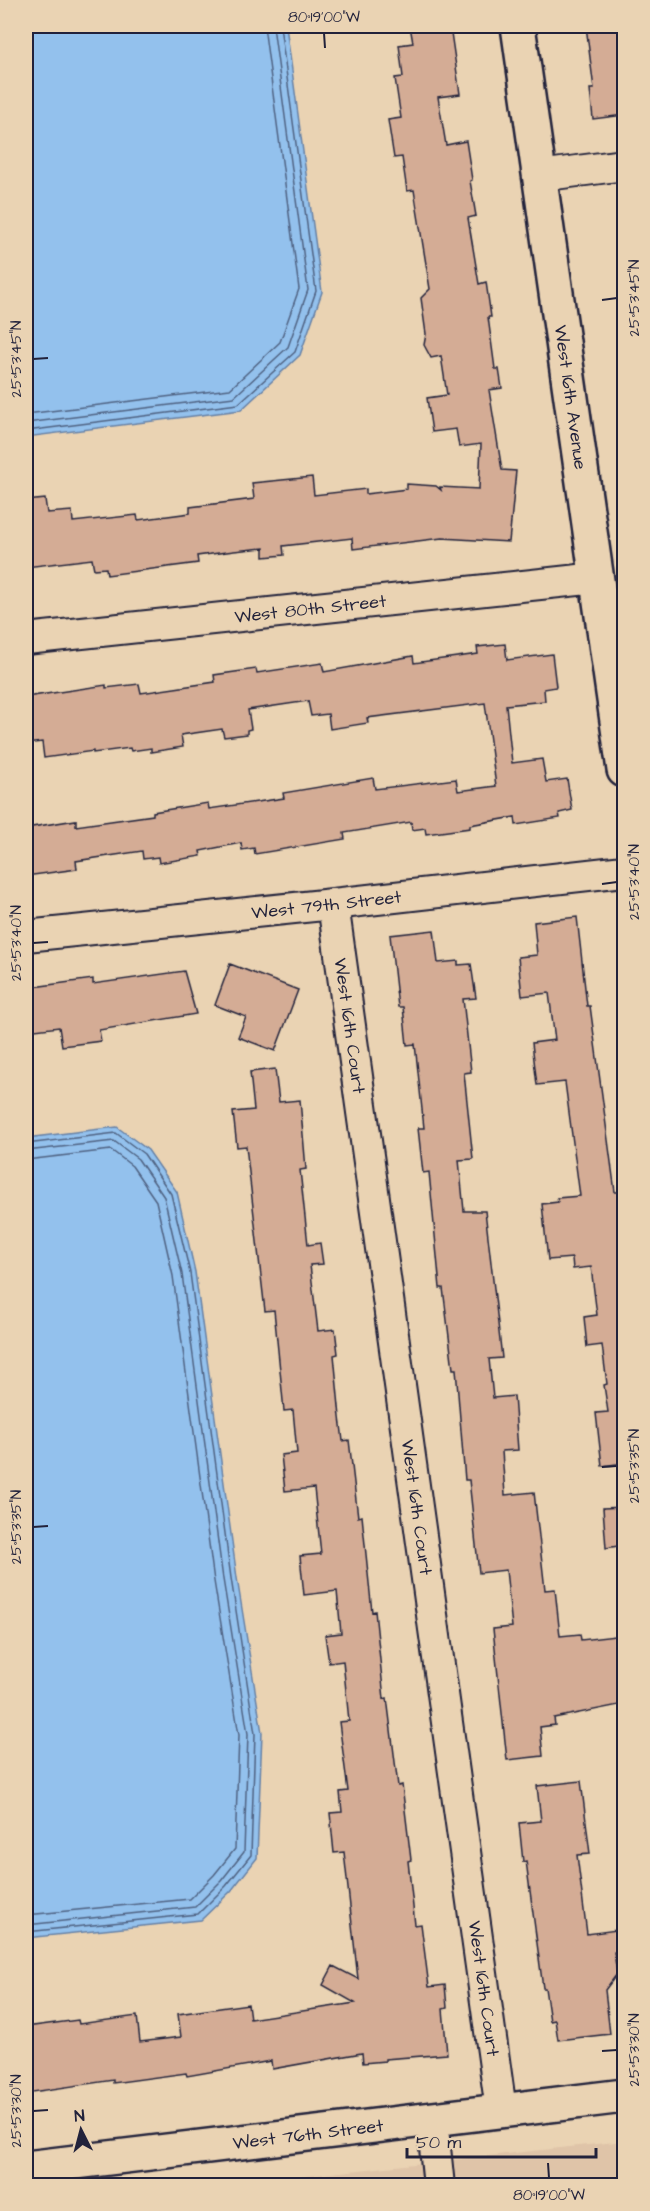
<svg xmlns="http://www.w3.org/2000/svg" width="650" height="2211" viewBox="0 0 650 2211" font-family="'Architects Daughter',sans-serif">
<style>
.built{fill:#dfc4a8}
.water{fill:#93c1ed;stroke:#6681a6;stroke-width:1.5}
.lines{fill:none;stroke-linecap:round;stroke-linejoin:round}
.shore{stroke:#4f6282;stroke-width:1.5}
.building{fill:#d4ac95;stroke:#22223b;stroke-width:1.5}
.minor-casing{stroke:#22223b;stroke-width:34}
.tertiary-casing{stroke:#22223b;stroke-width:38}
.minor{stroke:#ead3b3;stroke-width:30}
.tertiary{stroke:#ead3b3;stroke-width:33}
.ticks{fill:none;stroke:#22223b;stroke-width:2}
.labels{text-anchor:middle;stroke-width:5;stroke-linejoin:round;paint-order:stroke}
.street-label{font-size:18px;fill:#22223b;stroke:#ead3b3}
.neatline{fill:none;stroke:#22223b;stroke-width:2}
.ticks-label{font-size:15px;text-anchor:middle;fill:#22223b}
</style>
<rect width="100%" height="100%" fill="#ead3b3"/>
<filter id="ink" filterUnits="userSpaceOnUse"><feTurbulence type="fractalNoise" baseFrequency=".0167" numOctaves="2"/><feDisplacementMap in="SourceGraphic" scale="12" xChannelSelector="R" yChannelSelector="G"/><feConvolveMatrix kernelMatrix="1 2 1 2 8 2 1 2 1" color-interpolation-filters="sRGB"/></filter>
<g filter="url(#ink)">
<path class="built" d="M 624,2141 L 624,2185 L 223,2185 Z"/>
<path class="water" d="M 26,26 L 286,26 L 322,292 L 300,355 L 241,410 L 26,437 Z
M 117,1127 L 148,1150 L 177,1192 L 195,1272 L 237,1578 L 262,1733 L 257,1858 L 231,1891 L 201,1920 L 26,1938 L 26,1138 Z"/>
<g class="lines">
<path class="shore" d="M 26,414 L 230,389 L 280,342 L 299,289 L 264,26
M 26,423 L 234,397 L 288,347 L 308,290 L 273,26
M 26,431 L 238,404 L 295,352 L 316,291 L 280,26
M 26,1144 L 116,1133 L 144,1154 L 171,1194 L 190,1273 L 231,1578 L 255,1734 L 251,1855 L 226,1886 L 198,1914 L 26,1932
M 26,1151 L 114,1141 L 138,1159 L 164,1197 L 182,1274 L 223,1579 L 248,1734 L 244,1852 L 221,1881 L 195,1907 L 26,1925
M 26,1160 L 111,1150 L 132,1166 L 156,1201 L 173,1276 L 214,1581 L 239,1735 L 235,1849 L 214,1875 L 190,1899 L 26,1915"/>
</g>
<path class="building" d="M 410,26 L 450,26 L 460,94 L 438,97 L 446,145 L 466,141 L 472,180 L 470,181 L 476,216 L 468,218 L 479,284 L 486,282 L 491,317 L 488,317 L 495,369 L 499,369 L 502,388 L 489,390 L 502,470 L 516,471 L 509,542 L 442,538 L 353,549 L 352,538 L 283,546 L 284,555 L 264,557 L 264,548 L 234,551 L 197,556 L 198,563 L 107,575 L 106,568 L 94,569 L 92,559 L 26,567 L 26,501 L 45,499 L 47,513 L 72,511 L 73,522 L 137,515 L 138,520 L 190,513 L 190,507 L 254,499 L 252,483 L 312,477 L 314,495 L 366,489 L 366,494 L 407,489 L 407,484 L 436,486 L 441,490 L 440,487 L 479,489 L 481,444 L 459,447 L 456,429 L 432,432 L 427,398 L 447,395 L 441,356 L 431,358 L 424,345 L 426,334 L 421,298 L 430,289 L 414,190 L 407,191 L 402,157 L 394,158 L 388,120 L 401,118 L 395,78 L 403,77 L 399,45 L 413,43 Z
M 586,26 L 624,26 L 624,115 L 593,119 L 590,89 L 594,89 Z
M 505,644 L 507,660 L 552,654 L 556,687 L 544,689 L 545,701 L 506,705 L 512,763 L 542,759 L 546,782 L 567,779 L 572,810 L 559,813 L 560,818 L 516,825 L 515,817 L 470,825 L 470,828 L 426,834 L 425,828 L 412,830 L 411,822 L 344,833 L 345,839 L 255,854 L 254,848 L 242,850 L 241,843 L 200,851 L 201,856 L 159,863 L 158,857 L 143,859 L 142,851 L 76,861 L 77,869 L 26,876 L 26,828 L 76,820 L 76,826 L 153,815 L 153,812 L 208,803 L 209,809 L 284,798 L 283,793 L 373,778 L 375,789 L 456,779 L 458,791 L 496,786 L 485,703 L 367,718 L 368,723 L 330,729 L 328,714 L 311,716 L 308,701 L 248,710 L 251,729 L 247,730 L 247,734 L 224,737 L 222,729 L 181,735 L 183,747 L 151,752 L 151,748 L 131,751 L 130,748 L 93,753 L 93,751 L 44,758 L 42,742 L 26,744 L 26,697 L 106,685 L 106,688 L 139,684 L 141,693 L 215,682 L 214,675 L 256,669 L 257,673 L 322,663 L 324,672 L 413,656 L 414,663 L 478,654 L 477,647 Z
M 577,917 L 587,1006 L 590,1006 L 615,1192 L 619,1192 L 624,1238 L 624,1463 L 602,1466 L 596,1413 L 608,1412 L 604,1385 L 607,1384 L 602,1345 L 587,1347 L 584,1317 L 597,1315 L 591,1267 L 573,1269 L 572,1258 L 548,1260 L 542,1204 L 558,1202 L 557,1198 L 580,1196 L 565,1082 L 537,1085 L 532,1043 L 555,1040 L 549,993 L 522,996 L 518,957 L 537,955 L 534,922 Z
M 434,930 L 438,963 L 458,961 L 458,965 L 471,964 L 476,998 L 463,999 L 471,1072 L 464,1073 L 473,1159 L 459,1160 L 464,1211 L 485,1211 L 502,1358 L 489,1359 L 493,1398 L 514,1396 L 518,1450 L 502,1451 L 505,1495 L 534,1492 L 545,1590 L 555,1589 L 560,1636 L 580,1634 L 581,1640 L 624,1635 L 624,1704 L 554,1718 L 555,1725 L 540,1727 L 543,1756 L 507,1760 L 493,1629 L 512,1627 L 506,1570 L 479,1573 L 469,1480 L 465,1480 L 456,1369 L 453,1369 L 443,1288 L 440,1288 L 429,1172 L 423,1173 L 418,1128 L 424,1128 L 415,1044 L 407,1045 L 403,1007 L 398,1007 L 390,935 Z
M 230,964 L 298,990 L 275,1051 L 238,1037 L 246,1017 L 215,1005 Z
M 184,971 L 196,1014 L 99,1030 L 101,1041 L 62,1046 L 59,1027 L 27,1031 L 26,988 L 93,979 L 93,984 Z
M 275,1069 L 279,1102 L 300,1100 L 306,1169 L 300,1170 L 308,1245 L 320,1243 L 323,1264 L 310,1265 L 318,1331 L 335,1329 L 338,1354 L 334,1355 L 340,1417 L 343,1441 L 349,1440 L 358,1517 L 362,1516 L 372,1612 L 375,1611 L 384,1699 L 387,1698 L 398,1786 L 402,1785 L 411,1860 L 408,1861 L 415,1925 L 421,1924 L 429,1987 L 445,1985 L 447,2008 L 443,2009 L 447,2054 L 385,2059 L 385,2061 L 363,2063 L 362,2053 L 272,2069 L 271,2061 L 187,2076 L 186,2073 L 113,2083 L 113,2080 L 26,2093 L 26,2027 L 78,2020 L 79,2024 L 137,2016 L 140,2042 L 181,2037 L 178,2014 L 248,2004 L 250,2019 L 355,2003 L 323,1985 L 333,1966 L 358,1979 L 344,1852 L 334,1853 L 330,1813 L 342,1812 L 340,1792 L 348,1791 L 339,1722 L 349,1721 L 343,1661 L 329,1663 L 325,1635 L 341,1633 L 337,1591 L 304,1595 L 300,1556 L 321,1554 L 314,1488 L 285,1491 L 281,1455 L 297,1453 L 293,1410 L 284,1411 L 274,1310 L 265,1311 L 246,1146 L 237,1147 L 233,1112 L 254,1110 L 250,1072 Z
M 624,1507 L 624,1545 L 606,1548 L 603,1508 Z
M 581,1781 L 590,1854 L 577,1855 L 587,1934 L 624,1929 L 624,1950 L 614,1952 L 617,1974 L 605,1990 L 610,2034 L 558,2040 L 555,2020 L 550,2021 L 545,1988 L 543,1988 L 526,1861 L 523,1862 L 519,1823 L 541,1821 L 537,1786 Z"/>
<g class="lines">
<g class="minor-casing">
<g id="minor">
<path d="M 539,176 L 624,165"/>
<path id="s1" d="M 26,639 L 597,578"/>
<path id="s2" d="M 333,904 L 501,2110"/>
<path id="s3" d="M 26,936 L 333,904 L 624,871"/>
<path d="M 432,2119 L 439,2186"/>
</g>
</g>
<g class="tertiary-casing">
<g id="tertiary">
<path id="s4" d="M 518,26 L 624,770"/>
<path id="s5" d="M 26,2168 L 624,2096"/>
</g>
</g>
<use href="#minor" class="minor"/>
<use href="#tertiary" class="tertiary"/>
</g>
</g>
<path class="ticks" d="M 324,33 L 325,48M 602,300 L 617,298M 33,359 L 48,358M 602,884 L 617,882M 33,943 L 48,942M 602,1467 L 617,1466M 33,1527 L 48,1526M 602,2051 L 617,2050M 33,2111 L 48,2110M 548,2163 L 549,2178"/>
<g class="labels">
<g class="street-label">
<text dy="6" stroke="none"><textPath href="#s4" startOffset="375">West 16th Avenue</textPath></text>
<text dy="6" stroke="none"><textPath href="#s1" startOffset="286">West 80th Street</textPath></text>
<text dy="6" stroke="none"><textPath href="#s3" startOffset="302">West 79th Street</textPath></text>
<text dy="6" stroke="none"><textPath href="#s2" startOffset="123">West 16th Court</textPath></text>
<text dy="6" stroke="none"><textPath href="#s2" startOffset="609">West 16th Court</textPath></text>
<text dy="6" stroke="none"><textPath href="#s2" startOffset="1095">West 16th Court</textPath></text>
<text dy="6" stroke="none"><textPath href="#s5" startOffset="284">West 76th Street</textPath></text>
</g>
</g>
<rect width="650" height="2211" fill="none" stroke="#ead3b3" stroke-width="66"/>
<g transform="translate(81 2130) rotate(354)" stroke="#ead3b3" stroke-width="4.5" paint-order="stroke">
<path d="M0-4.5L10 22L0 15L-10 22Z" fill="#22223b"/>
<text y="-9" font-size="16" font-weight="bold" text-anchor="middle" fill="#22223b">N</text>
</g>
<path d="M407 2148v9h189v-9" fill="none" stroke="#22223b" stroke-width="3"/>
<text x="416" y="2148" font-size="18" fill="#22223b" stroke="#ead3b3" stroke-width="4.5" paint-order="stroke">50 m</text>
<rect x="33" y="33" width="584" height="2145" class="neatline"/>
<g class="ticks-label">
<text x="324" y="22">80°19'00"W</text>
<text transform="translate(634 298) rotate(-90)" y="5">25°53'45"N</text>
<text transform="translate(16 359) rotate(-90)" y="5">25°53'45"N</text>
<text transform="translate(634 882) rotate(-90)" y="5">25°53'40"N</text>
<text transform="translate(16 943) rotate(-90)" y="5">25°53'40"N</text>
<text transform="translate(634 1466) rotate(-90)" y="5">25°53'35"N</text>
<text transform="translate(16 1527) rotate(-90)" y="5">25°53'35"N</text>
<text transform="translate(634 2050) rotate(-90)" y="5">25°53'30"N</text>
<text transform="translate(16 2111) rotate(-90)" y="5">25°53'30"N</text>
<text x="549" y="2200">80°19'00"W</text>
</g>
</svg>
